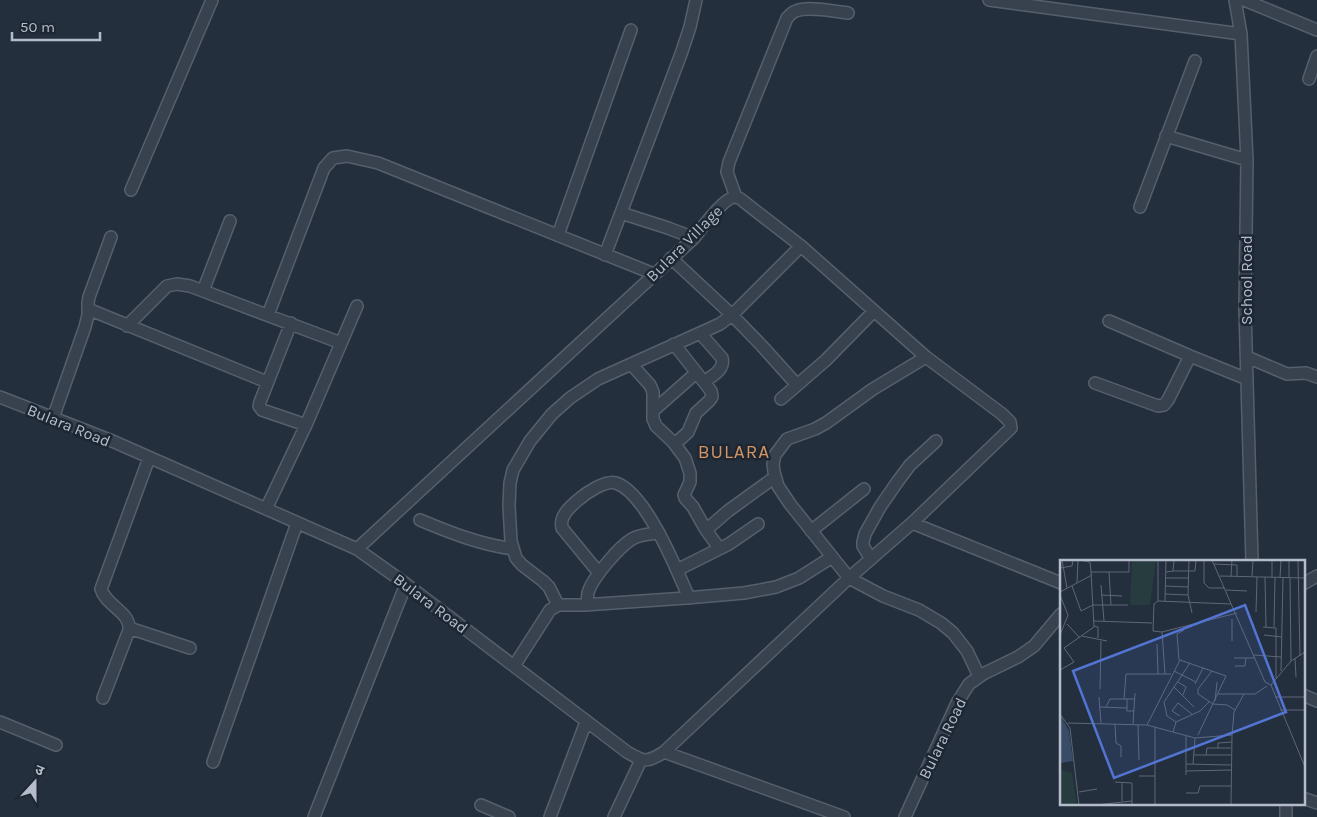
<svg xmlns="http://www.w3.org/2000/svg" width="1317" height="817" viewBox="0 0 1317 817" font-family="Karla,'Noto Sans Devanagari',sans-serif">
<style>
.lines{fill:none;stroke-linecap:round;stroke-linejoin:round}
.minor-casing{stroke:#565f6c;stroke-width:14}
.minor{stroke:#38414e;stroke-width:11}
.labels{text-anchor:middle;stroke-width:5;stroke-linejoin:round;paint-order:stroke}
.street-label{font-size:16px;fill:#b4bcc9;stroke:#1d2633}
.quarter-label{font-size:19px;letter-spacing:1px;fill:#d59563;stroke:#1d2633}
.inset-road{fill:none;stroke:#5e6776;stroke-width:1}
.view{fill:#5274d3;fill-opacity:0.15;stroke:#5274d3;stroke-width:2.5}
.inset-edge{fill:none;stroke:#b4bcc9;stroke-width:2.5}
</style>
<rect width="100%" height="100%" fill="#242f3e"/>
<g class="lines">
<g class="minor-casing">
<path id="minor" d="M 989,0 L 1241,34
M 1235,0 L 1241,34 L 1247,160 L 1245,309 L 1252,561
M 1244,0 L 1317,30
M 1309,79 L 1317,56
M 1166,136 L 1247,160
M 131,190 L 212,0
M 736,197 L 727,172 L 729,162 L 787,18 C 790,15 792,12 796,11 C 807,6 835,11 848,13
M 1140,207 L 1195,61
M 621,213 L 668,228 L 694,238
M 558,235 L 631,30
M 605,255 L 681,54 L 690,27 L 696,0
M 671,258 L 732,315 L 762,346 L 797,385
M 203,291 L 230,221
M 88,309 L 267,382
M 268,315 L 324,168 L 333,158 L 347,156 L 378,163 L 654,274
M 1109,321 L 1190,356 L 1247,379
M 291,323 L 260,402 L 259,406 L 262,410 L 306,425
M 127,326 L 167,286 L 177,284 L 190,286 L 341,343
M 700,333 L 722,358 C 725,370 712,376 704,382
M 674,344 L 711,391 L 712,397 L 709,401 L 696,413 L 688,432 L 675,444
M 926,357 L 873,389 L 826,423 L 815,429 L 787,439 L 775,455 L 773,464 L 774,472 L 778,486 L 790,504 L 849,578 L 883,596 L 919,610 L 941,623 L 953,633 L 967,651 L 979,676
M 1247,357 L 1287,374 L 1306,373 L 1317,377
M 631,364 L 650,385 L 653,392 L 653,419 L 656,426 L 673,442 L 685,458 L 690,473 L 690,482 L 684,495 L 685,498 L 693,507 L 706,530 L 719,548
M 1095,383 L 1158,406 L 1164,405 L 1168,400 L 1190,356
M 0,397 L 110,440 L 357,549 L 406,584 L 627,752 C 644,762 647,763 664,752 L 844,817
M 781,399 L 826,360 L 874,311
M 653,411 L 696,373
M 53,418 L 85,327 L 88,315 L 88,303 L 89,297 L 111,237
M 266,509 L 306,425 L 357,306
M 420,520 C 451,533 479,544 513,549
M 912,523 L 1061,583
M 706,530 L 728,511 L 775,477
M 811,531 L 864,489
M 357,549 L 694,238 C 701,229 725,196 736,197 C 737,197 743,200 743,201 L 801,246 L 926,357 L 1002,414 L 1010,422 L 1011,428 L 912,523 L 849,578 L 664,752
M 871,559 L 863,546 L 863,542 L 865,534 L 880,507 L 898,481 L 910,465 L 936,441
M 677,570 L 729,544 L 758,524
M 599,573 L 562,528 C 559,516 570,507 578,500 C 586,493 605,480 616,483 C 646,493 677,570 689,598
M 1303,584 L 1317,576
M 558,605 L 549,587 L 543,581 L 522,565 L 516,558 L 511,541 L 509,506 L 510,483 L 513,470 L 530,441 L 552,414 L 570,398 L 598,379 L 720,324 L 732,315 L 801,246
M 587,605 C 588,601 587,597 588,593 C 592,578 619,547 632,539 C 640,534 650,534 659,533
M 129,628 L 190,648
M 514,666 L 550,610 L 558,605 L 584,605 L 686,598 L 744,593 L 776,587 L 799,578 L 832,557
M 1303,695 L 1317,701
M 103,698 L 129,630 C 131,612 106,606 101,589 L 149,458
M 0,722 L 56,745
M 213,762 L 297,523
M 1303,798 L 1317,803
M 1286,803 L 1286,817
M 481,805 L 509,817
M 314,817 L 406,584
M 550,817 L 586,722
M 614,817 L 641,760
M 905,817 L 957,703 L 969,684 L 983,674 L 1018,657 L 1034,646 L 1061,614"/>
</g>
<use href="#minor" class="minor"/>
</g>
<g class="labels">
<g class="street-label">
<text transform="translate(684 243) rotate(-45)" y="6">Bulara Village</text>
<text transform="translate(1246 280) rotate(-90)" y="6">School Road</text>
<text transform="translate(69 425) rotate(22)" y="6">Bulara Road</text>
<text transform="translate(431 603) rotate(37)" y="6">Bulara Road</text>
<text transform="translate(942 738) rotate(-64)" y="6">Bulara Road</text>
</g>
<g class="quarter-label">
<text x="734" y="458">BULARA</text>
</g>
</g>
<g transform="translate(1060 560)">
<rect width="245" height="245" fill="#242f3e"/>
<path d="M 72,0 L 96,0 L 90,45 L 70,45 ZM 3,210 L 12,213 L 17,245 L 0,245 L 0,212 Z" fill="#263c3f"/>
<path d="M 0,154 L 9,171 L 13,201 L 0,203 Z" fill="#394c67"/>
<path class="inset-road" d="M 2,0 L 7,28M 19,0 L 30,2 L 31,12 L 69,12 L 69,0M 98,0 L 98,41 L 94,44 L 93,71 L 102,72 L 177,53M 129,0 L 128,35 L 132,53M 144,0 L 144,23 L 149,28 L 165,28M 152,0 L 205,122 L 211,125M 238,0 L 240,96M 154,4 L 177,5 L 177,16M 0,8 L 12,6 L 13,0M 113,11 L 135,11 L 136,0M 49,12 L 51,45M 106,12 L 113,11 L 114,0M 160,16 L 245,18M 171,16 L 172,0M 192,16 L 193,0M 205,17 L 206,67M 212,17 L 212,0M 220,17 L 221,0M 106,18 L 128,18M 229,18 L 229,0M 230,18 L 231,101M 17,23 L 18,0M 41,25 L 44,61M 12,26 L 21,51 L 33,45 L 68,45M 105,26 L 128,27M 166,30 L 187,31M 0,32 L 32,15M 105,34 L 128,35M 0,35 L 8,55 L 0,75M 41,35 L 62,36M 98,41 L 171,44M 105,41 L 106,0M 196,52 L 197,17M 172,59 L 172,81M 34,61 L 92,63M 7,64 L 20,78M 34,66 L 38,67 L 38,78M 203,67 L 216,68 L 216,118M 214,67 L 215,17M 102,72 L 105,114M 204,75 L 222,77M 22,76 L 47,81M 97,84 L 98,114M 245,92 L 231,101 L 211,125 L 245,207M 194,95 L 221,97M 174,98 L 195,98M 235,98 L 236,117M 119,100 L 117,74 L 124,70M 175,106 L 185,106 L 186,98M 0,110 L 14,102 L 4,88 L 34,67 L 31,12M 114,111 L 136,122M 152,111 L 138,129 L 138,134 L 153,144 L 167,145 L 175,150M 221,111 L 223,18M 118,122 L 126,127 L 123,135M 135,124 L 143,108M 114,127 L 134,147M 40,129 L 41,81M 158,134 L 184,134M 39,137 L 41,163M 215,137 L 245,137M 64,139 L 66,114 L 111,114M 67,139 L 67,151 L 74,151M 155,141 L 157,122M 40,147 L 67,148M 46,147 L 50,139 L 75,139M 220,150 L 245,150M 0,154 L 10,168 L 19,245M 120,156 L 112,151 L 118,143 L 133,155M 116,162 L 107,156 L 104,142 L 130,103M 8,163 L 87,165 L 135,178 L 172,175 L 174,152 L 184,134 L 195,134 L 207,126M 55,164 L 56,183 L 61,186 L 61,197M 73,164 L 75,133M 78,165 L 79,200M 87,165 L 120,100 L 166,116 L 138,175M 113,172 L 116,162 L 140,151 L 149,142M 126,176 L 126,215M 158,188 L 158,183 L 172,182M 134,195 L 171,195M 146,195 L 147,188 L 171,188M 126,204 L 171,205M 133,204 L 135,178M 126,211 L 171,210M 79,216 L 95,216M 55,222 L 72,223 L 72,245M 19,232 L 37,229M 126,233 L 138,233 L 140,226 L 171,226M 62,241 L 62,222M 36,245 L 72,241M 95,245 L 95,167M 171,245 L 172,175"/>
<path class="view" d="M 185,45 L 226,152 L 54,218 L 13,111 Z"/>
<rect width="245" height="245" class="inset-edge"/>
</g>
<g transform="translate(35 782) rotate(21)" stroke="#1d2633" stroke-width="4" paint-order="stroke">
<path d="M0-4L9 19L0 12L-9 19Z" fill="#b4bcc9"/>
<text y="-8" font-size="14" font-weight="bold" text-anchor="middle" fill="#b4bcc9">उ</text>
</g>
<path d="M12 32v8h88v-8" fill="none" stroke="#b4bcc9" stroke-width="2.5"/>
<text x="20" y="32" font-size="15" fill="#b4bcc9" stroke="#1d2633" stroke-width="4" paint-order="stroke">50 m</text>
</svg>
